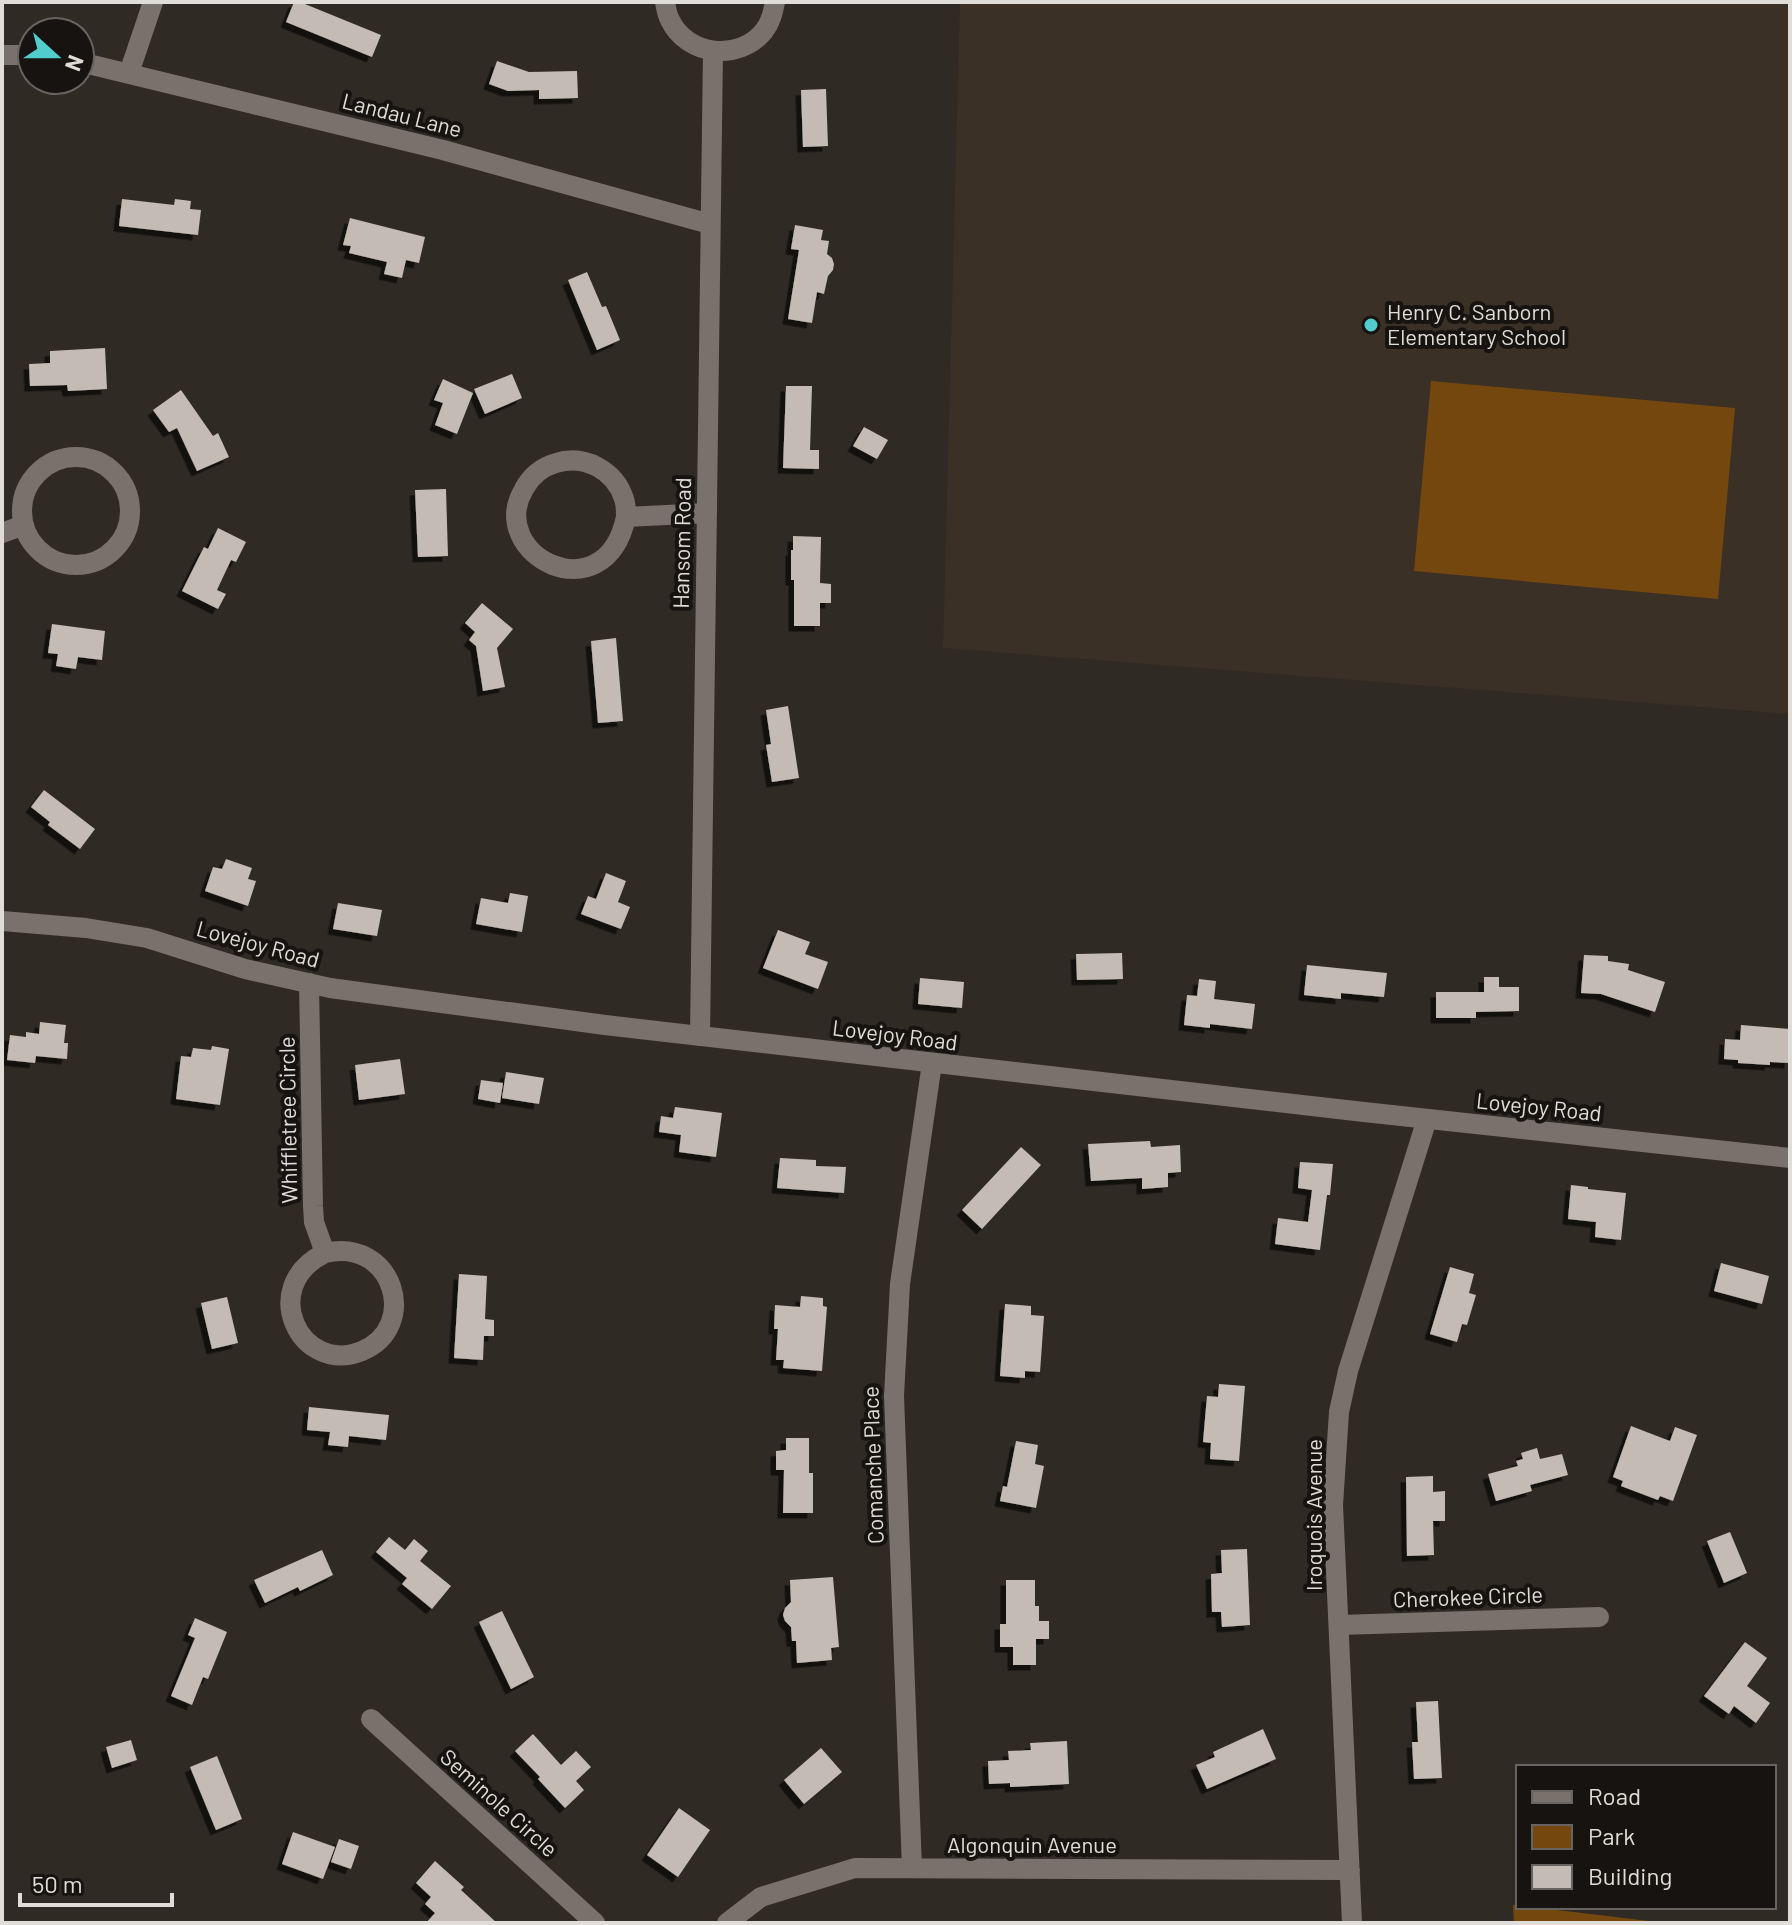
<svg xmlns="http://www.w3.org/2000/svg" width="1792" height="1925" viewBox="0 0 1792 1925" font-family="Barlow,sans-serif">
<style>
.built{fill:#3a3025}
.green{fill:#74470e}
.building{fill:#c3bbb4;filter:url(#shadow)}
.lines{fill:none;stroke-linecap:round;stroke-linejoin:round}
.street{stroke:#79726c;stroke-width:20}
.secondary{stroke:#79726c;stroke-width:20}
.poi-dot{fill:#52cdcd;stroke:#161310;stroke-width:3}
.labels{text-anchor:middle;stroke-width:8;stroke-linejoin:round;paint-order:stroke}
.street-label{font-size:22px;fill:#e0dcd8;stroke:#161310}
.poi-label{font-size:22px;fill:#e0dcd8;stroke:#161310;text-anchor:start}
</style>
<defs>
<filter id="shadow"><feDropShadow dx="-5.5" dy="5.5" stdDeviation="0" flood-color="#0009"/></filter>
</defs>
<rect width="100%" height="100%" fill="#302a24"/>
<path class="built" d="M 960,2 L 1790,2 L 1790,714 L 943,648 Z"/>
<path class="green" d="M 1431,381 L 1735,408 L 1718,599 L 1414,571 Z
M 1513,1905 L 1518,1905 L 1518,1907 L 1532,1907 L 1666,1923 L 1514,1923 Z"/>
<path class="building" d="M 294,2 L 300,2 L 381,35 L 372,57 L 286,22 Z
M 497,61 L 529,72 L 577,71 L 578,98 L 539,99 L 539,90 L 508,91 L 489,84 Z
M 826,89 L 828,146 L 803,147 L 801,90 Z
M 122,199 L 174,205 L 175,199 L 191,201 L 190,209 L 201,210 L 198,235 L 119,226 Z
M 350,218 L 425,237 L 419,263 L 406,260 L 402,278 L 384,274 L 387,262 L 349,253 L 351,246 L 343,245 Z
M 795,225 L 823,230 L 821,240 L 829,241 L 827,254 L 832,258 L 834,264 L 833,270 L 828,276 L 824,294 L 817,292 L 812,323 L 788,319 L 799,250 L 791,249 Z
M 587,272 L 602,307 L 606,306 L 620,340 L 597,350 L 568,280 Z
M 105,348 L 107,389 L 68,391 L 67,385 L 30,386 L 29,364 L 50,363 L 50,351 Z
M 512,374 L 522,398 L 485,414 L 474,389 Z
M 443,379 L 473,393 L 457,434 L 435,425 L 443,403 L 434,400 Z
M 786,386 L 812,386 L 810,450 L 819,450 L 819,469 L 783,468 Z
M 181,390 L 213,436 L 218,433 L 229,457 L 197,471 L 177,428 L 169,432 L 153,410 Z
M 864,427 L 888,440 L 877,459 L 853,446 Z
M 446,489 L 448,556 L 418,557 L 415,490 Z
M 218,528 L 246,542 L 236,562 L 231,560 L 217,590 L 226,594 L 218,609 L 182,591 L 204,547 L 208,549 Z
M 793,536 L 821,537 L 820,583 L 831,584 L 831,603 L 820,603 L 820,626 L 794,626 L 794,580 L 791,580 L 791,550 L 793,550 Z
M 482,603 L 513,629 L 497,648 L 505,687 L 483,691 L 476,646 L 469,640 L 475,632 L 465,623 Z
M 52,624 L 105,631 L 102,660 L 78,657 L 76,669 L 56,666 L 58,654 L 48,653 Z
M 616,638 L 623,721 L 598,723 L 591,641 Z
M 788,706 L 799,778 L 772,782 L 766,745 L 771,744 L 766,710 Z
M 44,790 L 95,829 L 80,849 L 48,825 L 50,822 L 31,807 Z
M 226,859 L 252,868 L 248,879 L 256,881 L 248,906 L 205,891 L 213,867 L 222,869 Z
M 606,873 L 626,881 L 618,902 L 630,907 L 621,929 L 581,914 L 588,896 L 596,899 Z
M 510,893 L 528,896 L 522,932 L 476,924 L 481,898 L 508,903 Z
M 338,903 L 382,910 L 377,936 L 333,929 Z
M 778,930 L 810,942 L 805,954 L 828,962 L 818,989 L 763,968 Z
M 1122,953 L 1123,979 L 1077,980 L 1076,954 Z
M 1584,955 L 1608,956 L 1608,961 L 1629,964 L 1628,970 L 1665,982 L 1655,1012 L 1601,994 L 1581,993 Z
M 1307,965 L 1387,973 L 1384,997 L 1341,993 L 1341,999 L 1304,995 Z
M 1484,977 L 1499,977 L 1499,987 L 1519,987 L 1519,1011 L 1476,1012 L 1476,1018 L 1436,1018 L 1436,992 L 1484,992 Z
M 920,978 L 964,982 L 962,1008 L 918,1004 Z
M 1199,979 L 1216,981 L 1214,999 L 1255,1004 L 1252,1029 L 1210,1024 L 1210,1028 L 1184,1025 L 1187,995 L 1197,996 Z
M 40,1022 L 66,1025 L 64,1043 L 68,1043 L 67,1059 L 36,1056 L 35,1063 L 7,1060 L 10,1035 L 26,1037 L 26,1032 L 39,1034 Z
M 1741,1025 L 1790,1029 L 1790,1063 L 1770,1062 L 1770,1065 L 1738,1063 L 1738,1060 L 1724,1059 L 1725,1039 L 1740,1040 Z
M 212,1046 L 229,1049 L 220,1105 L 176,1099 L 181,1056 L 191,1057 L 193,1048 L 211,1050 Z
M 400,1059 L 405,1094 L 359,1100 L 355,1065 Z
M 506,1072 L 544,1078 L 539,1104 L 502,1098 Z
M 481,1080 L 503,1083 L 500,1103 L 478,1099 Z
M 675,1107 L 722,1113 L 716,1157 L 679,1152 L 681,1135 L 659,1132 L 661,1116 L 673,1118 Z
M 1150,1141 L 1151,1147 L 1180,1145 L 1181,1172 L 1168,1173 L 1168,1187 L 1142,1189 L 1142,1178 L 1091,1181 L 1088,1144 Z
M 1021,1147 L 1041,1165 L 982,1229 L 962,1210 Z
M 780,1158 L 816,1160 L 816,1166 L 846,1167 L 844,1193 L 777,1188 Z
M 1300,1162 L 1333,1164 L 1330,1195 L 1327,1195 L 1320,1250 L 1275,1244 L 1278,1218 L 1308,1222 L 1312,1190 L 1298,1188 Z
M 1571,1185 L 1588,1187 L 1588,1189 L 1626,1193 L 1621,1240 L 1595,1237 L 1596,1222 L 1568,1219 Z
M 1721,1263 L 1769,1276 L 1762,1304 L 1714,1291 Z
M 1450,1267 L 1474,1274 L 1469,1293 L 1476,1295 L 1467,1325 L 1462,1324 L 1457,1342 L 1430,1334 Z
M 459,1274 L 487,1276 L 485,1319 L 494,1320 L 494,1336 L 484,1336 L 483,1360 L 454,1358 Z
M 801,1296 L 823,1298 L 823,1306 L 827,1307 L 822,1371 L 783,1368 L 784,1360 L 776,1360 L 778,1329 L 774,1329 L 775,1305 L 800,1307 Z
M 227,1297 L 238,1343 L 212,1349 L 201,1303 Z
M 1005,1304 L 1031,1306 L 1031,1315 L 1044,1316 L 1040,1372 L 1025,1371 L 1025,1378 L 1000,1376 Z
M 1219,1384 L 1245,1386 L 1239,1461 L 1210,1459 L 1211,1443 L 1203,1442 L 1207,1396 L 1218,1397 Z
M 309,1407 L 389,1415 L 386,1440 L 349,1436 L 348,1447 L 328,1445 L 330,1432 L 307,1430 Z
M 1631,1426 L 1670,1441 L 1675,1427 L 1697,1435 L 1673,1501 L 1660,1496 L 1658,1500 L 1621,1486 L 1623,1481 L 1613,1477 Z
M 786,1438 L 809,1438 L 809,1473 L 813,1473 L 813,1513 L 783,1513 L 784,1470 L 776,1470 L 776,1451 L 786,1450 Z
M 1016,1441 L 1038,1445 L 1035,1464 L 1044,1466 L 1036,1508 L 1000,1501 L 1003,1486 L 1007,1487 Z
M 1537,1448 L 1540,1459 L 1562,1454 L 1568,1475 L 1530,1485 L 1532,1491 L 1496,1501 L 1488,1474 L 1518,1466 L 1516,1461 L 1523,1459 L 1521,1453 Z
M 1433,1476 L 1433,1492 L 1445,1491 L 1445,1521 L 1433,1521 L 1434,1555 L 1407,1556 L 1406,1477 Z
M 1730,1532 L 1747,1573 L 1724,1583 L 1707,1541 Z
M 389,1537 L 405,1550 L 414,1539 L 428,1551 L 420,1561 L 451,1586 L 432,1609 L 402,1584 L 407,1578 L 376,1552 Z
M 1247,1549 L 1250,1625 L 1222,1627 L 1221,1612 L 1212,1612 L 1211,1574 L 1222,1573 L 1221,1550 Z
M 322,1550 L 333,1575 L 300,1591 L 298,1587 L 265,1603 L 254,1580 Z
M 833,1577 L 839,1647 L 831,1648 L 832,1660 L 797,1663 L 796,1641 L 792,1641 L 791,1627 L 785,1621 L 783,1615 L 785,1608 L 791,1602 L 790,1580 Z
M 1006,1580 L 1035,1580 L 1035,1606 L 1039,1606 L 1039,1621 L 1049,1621 L 1049,1639 L 1036,1639 L 1036,1665 L 1013,1665 L 1013,1647 L 1000,1647 L 1000,1624 L 1006,1624 Z
M 502,1611 L 534,1677 L 511,1689 L 479,1622 Z
M 195,1618 L 227,1632 L 208,1679 L 203,1677 L 192,1705 L 171,1696 L 195,1638 L 188,1635 Z
M 1745,1642 L 1767,1658 L 1747,1686 L 1770,1703 L 1756,1723 L 1734,1706 L 1729,1714 L 1704,1696 Z
M 1438,1701 L 1442,1778 L 1414,1779 L 1412,1742 L 1418,1742 L 1416,1702 Z
M 1263,1729 L 1276,1759 L 1207,1789 L 1196,1765 L 1215,1757 L 1213,1752 Z
M 533,1734 L 561,1765 L 576,1751 L 591,1767 L 576,1781 L 584,1790 L 565,1808 L 538,1779 L 540,1777 L 515,1751 Z
M 131,1740 L 137,1760 L 112,1768 L 106,1747 Z
M 1067,1741 L 1069,1784 L 1010,1787 L 1010,1783 L 989,1784 L 988,1761 L 1009,1760 L 1008,1751 L 1031,1750 L 1030,1743 Z
M 821,1748 L 842,1772 L 804,1804 L 784,1780 Z
M 217,1756 L 242,1819 L 216,1830 L 190,1767 Z
M 679,1808 L 710,1830 L 678,1877 L 647,1855 Z
M 293,1832 L 335,1847 L 323,1879 L 282,1864 Z
M 339,1839 L 359,1846 L 351,1869 L 331,1862 Z
M 435,1861 L 464,1887 L 461,1890 L 497,1923 L 426,1923 L 435,1913 L 425,1904 L 431,1897 L 416,1883 Z"/>
<g class="lines">
<path class="street" d="M 665,2 C 666,8 667,15 670,20 C 687,56 739,62 764,31 C 771,22 773,12 775,2
M 2,55 L 32,55
M 80,62 L 443,150 L 710,224
M 129,73 L 153,2
M22 511a54 54 0 1 1 108 0a54 54 0 1 1-108 0Z
M 626,517 C 605,616 485,555 524,489 C 531,476 542,467 556,463 C 584,454 615,470 624,499 C 626,504 626,511 626,517 L 707,513
M 2,533 L 24,525
M 309,983 L 313,1206 L 314,1222 L 325,1253 C 394,1237 420,1327 362,1351 C 300,1376 257,1286 325,1253
M 700,1036 L 713,51
M 1339,1625 L 1599,1617
M 371,1719 L 595,1923
M 912,1868 L 894,1396 L 900,1284 L 932,1063
M 727,1923 L 761,1897 L 855,1868 L 1350,1870
M 1352,1923 L 1333,1505 L 1339,1412 L 1348,1371 L 1427,1119"/>
<path class="secondary" d="M 2,921 L 86,928 L 147,938 L 245,969 L 330,988 L 605,1025 L 1364,1112 L 1790,1158"/>
</g>
<circle class="poi-dot" cx="1371" cy="325" r="8"/>
<g class="labels">
<g class="street-label">
<text transform="translate(402 115) rotate(14)" y="8">Landau Lane</text>
<text transform="translate(682 543) rotate(-89)" y="8">Hansom Road</text>
<text transform="translate(258 944) rotate(15)" y="8">Lovejoy Road</text>
<text transform="translate(895 1035) rotate(7)" y="8">Lovejoy Road</text>
<text transform="translate(1539 1107) rotate(6)" y="8">Lovejoy Road</text>
<text transform="translate(288 1120) rotate(-91)" y="8">Whiffletree Circle</text>
<text transform="translate(873 1465) rotate(-92)" y="8">Comanche Place</text>
<text transform="translate(1314 1515) rotate(-90)" y="8">Iroquois Avenue</text>
<text transform="translate(1468 1597) rotate(-2)" y="8">Cherokee Circle</text>
<text transform="translate(499 1803) rotate(42)" y="8">Seminole Circle</text>
<text x="1032" y="1853">Algonquin Avenue</text>
</g>
<g class="poi-label">
<text x="1387" y="320">Henry C. Sanborn<tspan x="1387" dy="25">Elementary School</tspan></text>
</g>
</g>
<rect width="1792" height="1925" fill="none" stroke="#e0dcd8" stroke-width="8"/>
<rect x="1516" y="1765" width="260" height="144" fill="#161310" stroke="#676360" stroke-width="2"/>
<rect x="1532" y="1791" width="40" height="12" fill="#79726c" stroke="#676360" stroke-width="2"/>
<text x="1588" y="1805" font-size="24" fill="#e0dcd8">Road</text>
<rect x="1532" y="1825" width="40" height="24" fill="#74470e" stroke="#676360" stroke-width="2"/>
<text x="1588" y="1845" font-size="24" fill="#e0dcd8">Park</text>
<rect x="1532" y="1865" width="40" height="24" fill="#c3bbb4" stroke="#676360" stroke-width="2"/>
<text x="1588" y="1885" font-size="24" fill="#e0dcd8">Building</text>
<g transform="translate(56 56) rotate(111)"><circle r="38" fill="#161310" stroke="#676360" stroke-width="2"/>
<path d="M0-6L14 30L0 20L-14 30Z" fill="#52cdcd"/>
<text y="-12" font-size="22" font-weight="bold" text-anchor="middle" fill="#e0dcd8">N</text>
</g>
<path d="M20 1893v12h152v-12" fill="none" stroke="#e0dcd8" stroke-width="4"/>
<text x="32" y="1893" font-size="24" fill="#e0dcd8" stroke="#161310" stroke-width="6" paint-order="stroke">50 m</text>
</svg>
